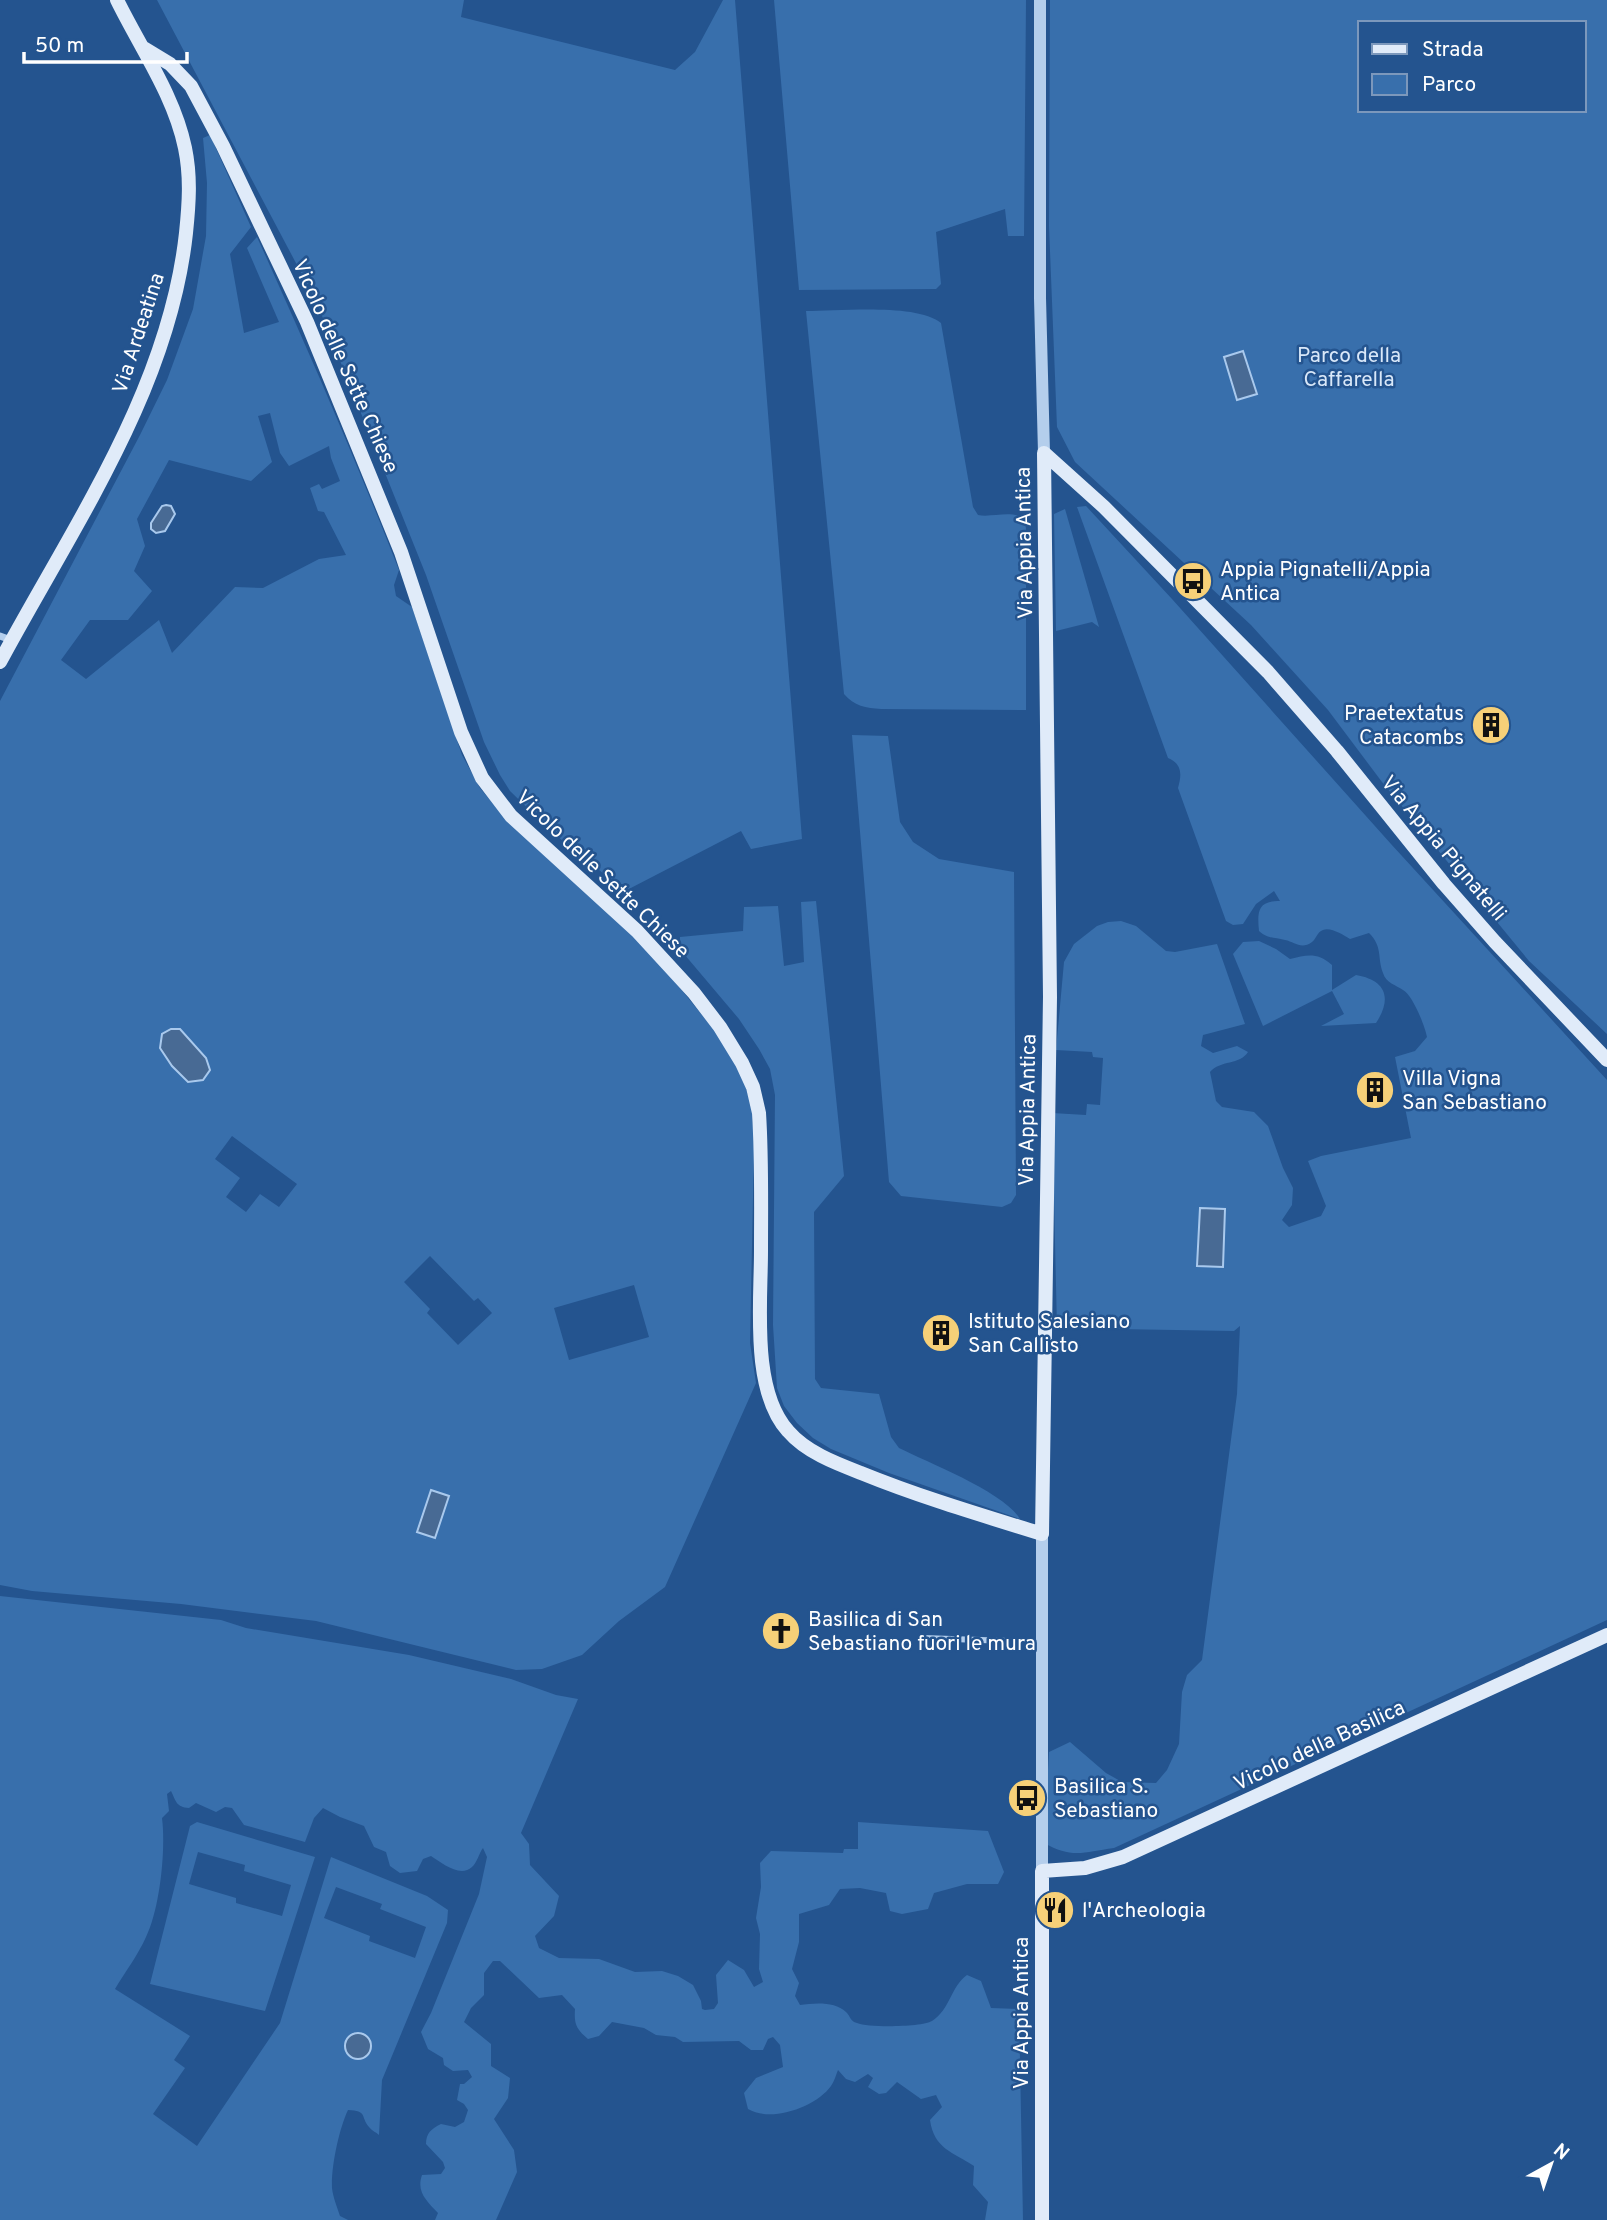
<svg xmlns="http://www.w3.org/2000/svg" width="1607" height="2220" viewBox="0 0 1607 2220" font-family="Overpass,sans-serif">
<style>
.green{fill:#386fac;fill-rule:evenodd}
.water{fill:#486a94;stroke:#a9c9ed;stroke-width:2}
.lines{fill:none;stroke-linecap:round;stroke-linejoin:round}
.pedestrian{stroke:#b4ceec;stroke-width:6}
.minor{stroke:#b4ceec;stroke-width:7}
.tertiary{stroke:#b4ceec;stroke-width:12}
.secondary{stroke:#e0ebf9;stroke-width:14}
.labels{text-anchor:middle;stroke-width:5;stroke-linejoin:round;paint-order:stroke}
.street-label{font-size:21px;fill:#fff;stroke:#24548f}
.park-label{font-size:21px;fill:#d9e8f9;stroke:#24548f}
.poi-label{font-size:21px;fill:#fff;stroke:#24548f;text-anchor:start}
</style>
<rect width="100%" height="100%" fill="#24548f"/>
<path class="green" d="M 157,0 L 464,0 L 461,17 L 675,70 L 695,52 L 723,0 L 735,0 L 802,839 L 751,849 L 741,831 L 625,891 L 552,832 L 510,791 L 500,775 L 484,742 L 426,575 L 316,301 Z
M 774,0 L 1026,0 L 1024,236 L 1008,236 L 1005,209 L 936,232 L 941,284 L 936,289 L 799,290 Z
M 1050,0 L 1607,0 L 1607,1034 L 1529,961 L 1382,782 L 1328,710 L 1251,625 L 1075,462 L 1057,427 L 1049,226 ZM 1360,23 L 1584,23 L 1584,110 L 1360,110 Z
M 210,135 L 251,227 L 230,254 L 244,333 L 279,322 L 247,248 L 257,237 C 307,347 355,458 399,570 L 394,585 L 396,596 L 412,607 L 462,755 L 480,788 L 505,818 L 634,934 L 680,988 L 720,1037 L 742,1075 L 752,1107 L 754,1149 L 750,1343 L 756,1383 L 665,1587 L 619,1621 L 582,1655 L 542,1669 L 516,1670 L 316,1621 L 181,1604 L 32,1591 L 0,1585 L 0,701 L 140,435 L 167,380 L 193,309 L 206,236 L 207,183 L 203,138 ZM 270,413 L 280,453 L 289,466 L 329,446 L 331,458 L 340,481 L 322,489 L 319,484 L 310,488 L 318,511 L 324,512 L 346,555 L 319,559 L 263,588 L 235,587 L 172,653 L 159,620 L 86,679 L 61,660 L 90,620 L 128,620 L 152,591 L 134,571 L 145,546 L 137,519 L 169,460 L 251,481 L 272,462 L 258,416 ZM 232,1136 L 297,1184 L 279,1207 L 260,1194 L 246,1212 L 226,1197 L 240,1178 L 215,1159 ZM 430,1256 L 474,1301 L 478,1298 L 492,1313 L 458,1345 L 427,1313 L 430,1309 L 404,1282 ZM 634,1285 L 649,1337 L 569,1360 L 554,1308 Z
M 806,311 C 839,311 917,303 941,323 L 973,507 L 978,515 C 992,518 1014,509 1025,520 L 1026,529 L 1026,710 L 881,709 C 866,708 854,706 844,694 Z
M 1086,506 L 1172,599 L 1391,844 L 1607,1080 L 1607,1620 L 1114,1848 C 1084,1852 1072,1859 1044,1843 L 1049,1752 L 1070,1742 L 1106,1773 L 1122,1782 L 1156,1783 L 1167,1770 L 1179,1744 L 1182,1692 L 1187,1675 L 1202,1660 L 1237,1394 L 1240,1326 L 1234,1331 L 1057,1328 L 1052,1113 L 1086,1115 L 1087,1104 L 1100,1105 L 1103,1058 L 1093,1057 L 1092,1052 L 1056,1050 L 1064,962 L 1074,944 L 1097,926 L 1108,922 L 1121,921 L 1136,926 L 1166,951 L 1175,952 L 1217,944 L 1245,1024 L 1203,1035 L 1201,1046 L 1213,1053 L 1237,1046 L 1248,1052 C 1240,1065 1220,1060 1210,1072 L 1216,1101 L 1222,1107 L 1254,1112 L 1268,1126 L 1283,1168 L 1293,1188 L 1292,1205 L 1282,1220 L 1289,1227 L 1321,1216 L 1326,1206 L 1308,1161 L 1321,1156 L 1411,1138 L 1395,1057 L 1415,1051 L 1427,1037 C 1425,1026 1412,994 1403,990 C 1396,985 1386,983 1383,973 C 1377,957 1383,947 1369,933 L 1350,939 C 1343,935 1331,927 1323,930 C 1317,932 1316,939 1312,942 C 1301,950 1295,942 1285,940 C 1274,937 1268,939 1259,931 C 1257,911 1258,901 1280,901 L 1274,891 L 1256,904 L 1243,924 L 1233,925 L 1226,921 L 1178,788 C 1182,774 1182,764 1168,758 L 1077,507 Z
M 1065,509 L 1099,627 L 1092,622 L 1056,631 L 1054,514 Z
M 852,735 L 888,736 L 900,822 L 913,842 L 939,859 L 1014,872 L 1016,1195 L 1011,1203 L 1002,1207 L 901,1196 L 889,1182 Z
M 816,901 L 844,1176 L 814,1212 L 815,1379 L 821,1388 L 879,1394 L 891,1437 L 899,1448 C 929,1463 1004,1492 1020,1519 L 889,1473 L 831,1449 L 813,1438 L 797,1423 L 784,1406 L 777,1388 L 773,1325 L 775,1095 L 770,1069 L 759,1049 L 739,1019 L 679,948 L 680,937 L 743,931 L 744,907 L 778,906 L 784,966 L 804,962 L 801,902 Z
M 1259,941 L 1276,949 L 1290,959 C 1307,955 1317,952 1332,965 L 1332,990 L 1356,975 C 1385,980 1393,997 1376,1023 L 1321,1026 L 1344,1014 L 1332,991 L 1263,1026 L 1233,954 L 1243,942 Z
M 0,1596 L 221,1620 L 246,1628 L 409,1655 L 511,1679 L 556,1695 L 578,1699 L 521,1833 L 529,1844 L 530,1865 L 559,1896 L 554,1916 L 535,1936 L 539,1948 L 559,1958 L 599,1959 L 635,1972 L 662,1971 L 678,1976 L 693,1985 L 701,2001 L 702,2009 L 705,2010 L 714,2009 L 718,2003 L 716,1975 L 728,1960 L 744,1970 L 754,1987 L 763,1982 L 759,1969 L 760,1934 L 756,1918 L 761,1887 L 760,1863 L 771,1851 L 843,1853 L 844,1849 L 858,1849 L 858,1822 L 988,1831 L 1004,1872 L 998,1884 L 967,1884 L 934,1893 L 928,1909 L 902,1914 L 890,1911 L 886,1893 L 860,1888 L 840,1889 L 829,1905 L 799,1914 L 799,1942 L 792,1969 L 799,1983 L 795,1996 L 800,2005 C 814,2003 835,2001 846,2012 C 851,2017 850,2021 857,2023 C 869,2028 922,2027 932,2021 C 950,2010 951,1986 967,1975 L 981,1981 L 991,2008 L 1019,2009 L 1023,2220 L 985,2220 L 988,2202 L 973,2185 L 974,2166 C 953,2152 934,2149 930,2120 L 942,2107 L 936,2095 L 921,2099 L 897,2082 L 886,2093 L 879,2094 L 868,2087 L 873,2078 L 868,2074 L 855,2082 L 846,2079 L 838,2070 C 836,2075 834,2082 831,2086 C 816,2107 771,2123 748,2109 L 744,2093 L 756,2078 L 783,2067 L 780,2045 L 773,2037 L 768,2039 L 763,2050 L 751,2050 L 739,2041 L 683,2042 L 675,2037 L 656,2035 L 644,2028 L 612,2022 L 599,2036 L 588,2039 C 576,2029 574,2024 575,2009 L 562,1995 L 539,1998 L 500,1961 L 493,1961 L 484,1973 L 484,1995 L 471,2008 L 464,2022 L 491,2044 L 491,2066 L 510,2078 L 508,2098 L 494,2119 L 514,2150 L 517,2172 L 496,2220 L 435,2220 L 438,2213 C 427,2201 416,2192 422,2175 L 441,2174 L 445,2168 L 443,2162 L 426,2144 C 426,2133 431,2129 441,2124 L 455,2127 L 464,2122 L 468,2110 L 464,2104 L 457,2100 L 460,2084 L 464,2084 L 472,2077 L 468,2070 L 453,2071 L 444,2065 L 443,2058 L 428,2049 L 421,2032 L 431,2013 L 479,1894 L 487,1857 L 483,1848 C 479,1853 477,1863 472,1867 C 460,1878 442,1863 431,1856 L 423,1859 L 417,1871 L 400,1873 L 390,1866 L 386,1852 L 374,1847 L 364,1826 L 340,1817 L 323,1808 L 314,1818 L 305,1842 L 244,1825 L 232,1808 L 225,1807 L 216,1812 L 196,1803 L 189,1808 C 176,1807 176,1801 171,1791 L 167,1794 L 169,1811 L 162,1818 C 166,1849 160,1909 146,1937 C 138,1955 125,1972 115,1989 L 190,2036 L 174,2060 L 185,2068 L 153,2114 L 197,2146 L 280,2023 L 331,1857 L 427,1896 L 448,1910 L 447,1923 L 382,2080 L 379,2135 C 376,2132 372,2131 369,2127 C 360,2116 368,2111 348,2110 C 339,2129 331,2167 332,2188 C 333,2197 337,2207 340,2216 L 348,2220 L 0,2220 ZM 336,1887 L 382,1904 L 380,1909 L 426,1927 L 415,1958 L 369,1941 L 370,1936 L 324,1918 Z
M 197,1822 L 315,1857 L 265,2011 L 150,1984 L 190,1826 ZM 198,1852 L 245,1865 L 244,1871 L 291,1885 L 282,1916 L 236,1903 L 236,1898 L 189,1884 Z"/>
<path class="water" d="M 1243,351 L 1257,394 L 1237,400 L 1224,357 Z
M 166,505 L 171,506 L 175,514 L 165,531 L 156,533 L 151,529 L 151,523 L 162,506 Z
M 171,1029 L 180,1029 L 206,1058 L 210,1070 L 203,1080 L 188,1082 L 172,1066 L 160,1048 L 162,1034 Z
M 1200,1208 L 1225,1209 L 1223,1267 L 1197,1266 Z
M 431,1490 L 449,1496 L 435,1538 L 417,1532 Z
M345 2046a13 13 0 1 1 26 0a13 13 0 1 1-26 0Z"/>
<g class="lines">
<path class="pedestrian" d="M 923,1638 L 1009,1641"/>
<path class="minor" d="M 0,636 L 11,640"/>
<path class="tertiary" d="M 1040,0 L 1040,298 L 1044,453
M 1042,1534 L 1042,1871"/>
<path class="secondary" d="M 142,47 L 170,64 L 191,86 L 223,146 L 307,322 L 401,552 L 461,732 L 482,778 L 511,816 L 637,931 L 694,993 L 720,1027 L 742,1063 L 753,1087 L 759,1113 C 762,1159 761,1205 761,1251 C 761,1304 751,1390 788,1431 C 806,1452 835,1463 861,1473 C 920,1497 981,1515 1042,1534 L 1050,997 L 1044,453
M 1044,453 L 1104,507 L 1268,672 L 1337,751 L 1444,884 L 1495,942 L 1607,1060
M 0,662 C 73,526 169,390 186,233 C 189,204 191,177 185,148 C 174,95 141,49 117,0
M 1042,2220 L 1042,1871 L 1085,1868 L 1123,1857 L 1607,1635"/>
</g>
<defs>
<g id="bus-disc" transform="scale(2.0125)"><circle r="9.5" fill="#f6d078" stroke="#24548f"/><path d="M-5-6H5V4H4V6H2V4H-2V6H-4V4H-5ZM-3.5-4V0h7V-4ZM-3.5 1.2v1.5H-2V1.2ZM2 1.2v1.5H3.5V1.2Z" fill="#111"/></g>
<g id="building-disc" transform="scale(2.0125)"><circle r="9.5" fill="#f6d078" stroke="#24548f"/><path d="M-4-6H4V6H1V3H-1V6H-4ZM-2.5-4.3h1.7v1.8h-1.7ZM.8-4.3h1.7v1.8H.8ZM-2.5-1h1.7V.8h-1.7ZM.8-1h1.7V.8H.8Z" fill="#111"/></g>
<g id="church-disc" transform="scale(2.0125)"><circle r="9.5" fill="#f6d078" stroke="#24548f"/><path d="M-1.2-6h2.4v3.5h3.3v2.4h-3.3V6h-2.4V-.1h-3.3v-2.4h3.3Z" fill="#111"/></g>
<g id="restaurant-disc" transform="scale(2.0125)"><circle r="9.5" fill="#f6d078" stroke="#24548f"/><path d="M-5-6h1v4h1v-4h1v4h1v-4h1v5L-1.5 .5V6h-2V.5L-5-1ZM5-6V6H3V1.5H1.5Q1.5-4 5-6Z" fill="#111"/></g>
</defs>
<g fill-rule="evenodd">
<use href="#bus-disc" x="1193" y="581"/>
<use href="#building-disc" x="1491" y="725"/>
<use href="#building-disc" x="1375" y="1090"/>
<use href="#building-disc" x="941" y="1333"/>
<use href="#church-disc" x="781" y="1631"/>
<use href="#bus-disc" x="1027" y="1798"/>
<use href="#restaurant-disc" x="1055" y="1910"/>
</g>
<g class="labels">
<g class="street-label">
<text transform="translate(138 333) rotate(-72)" y="7">Via Ardeatina</text>
<text transform="translate(346 366) rotate(66)" y="7">Vicolo delle Sette Chiese</text>
<text transform="translate(1024 543) rotate(-91)" y="7">Via Appia Antica</text>
<text transform="translate(1444 848) rotate(50)" y="7">Via Appia Pignatelli</text>
<text transform="translate(603 874) rotate(44)" y="7">Vicolo delle Sette Chiese</text>
<text transform="translate(1027 1110) rotate(-89)" y="7">Via Appia Antica</text>
<text transform="translate(1319 1745) rotate(-25)" y="7">Vicolo della Basilica</text>
<text transform="translate(1021 2013) rotate(-90)" y="7">Via Appia Antica</text>
</g>
<g class="park-label">
<text x="1349" y="362">Parco della<tspan x="1349" dy="24">Caffarella</tspan></text>
</g>
<g class="poi-label">
<text x="1220" y="576">Appia Pignatelli/Appia<tspan x="1220" dy="24">Antica</tspan></text>
<text x="1464" y="720" text-anchor="end">Praetextatus<tspan x="1464" dy="24">Catacombs</tspan></text>
<text x="1402" y="1085">Villa Vigna<tspan x="1402" dy="24">San Sebastiano</tspan></text>
<text x="968" y="1328">Istituto Salesiano<tspan x="968" dy="24">San Callisto</tspan></text>
<text x="808" y="1626">Basilica di San<tspan x="808" dy="24">Sebastiano fuori le mura</tspan></text>
<text x="1054" y="1793">Basilica S.<tspan x="1054" dy="24">Sebastiano</tspan></text>
<text x="1082" y="1917">l'Archeologia</text>
</g>
</g>
<rect x="1358" y="21" width="228" height="91" fill="#24548f" stroke="#7c98bc" stroke-width="2"/>
<rect x="1372" y="44" width="35" height="10" fill="#e0ebf9" stroke="#7c98bc" stroke-width="2"/>
<text x="1422" y="56" font-size="21" fill="#ffffff">Strada</text>
<rect x="1372" y="74" width="35" height="21" fill="#386fac" stroke="#7c98bc" stroke-width="2"/>
<text x="1422" y="91" font-size="21" fill="#ffffff">Parco</text>
<g transform="translate(1551 2164) rotate(40)" stroke="#24548f" stroke-width="5" paint-order="stroke">
<path d="M0-5L12 26L0 18L-12 26Z" fill="#ffffff"/>
<text y="-10" font-size="19" font-weight="bold" text-anchor="middle" fill="#ffffff">N</text>
</g>
<path d="M24 52v10h163v-10" fill="none" stroke="#ffffff" stroke-width="3.5"/>
<text x="35" y="52" font-size="21" fill="#ffffff" stroke="#24548f" stroke-width="5" paint-order="stroke">50 m</text>
</svg>
